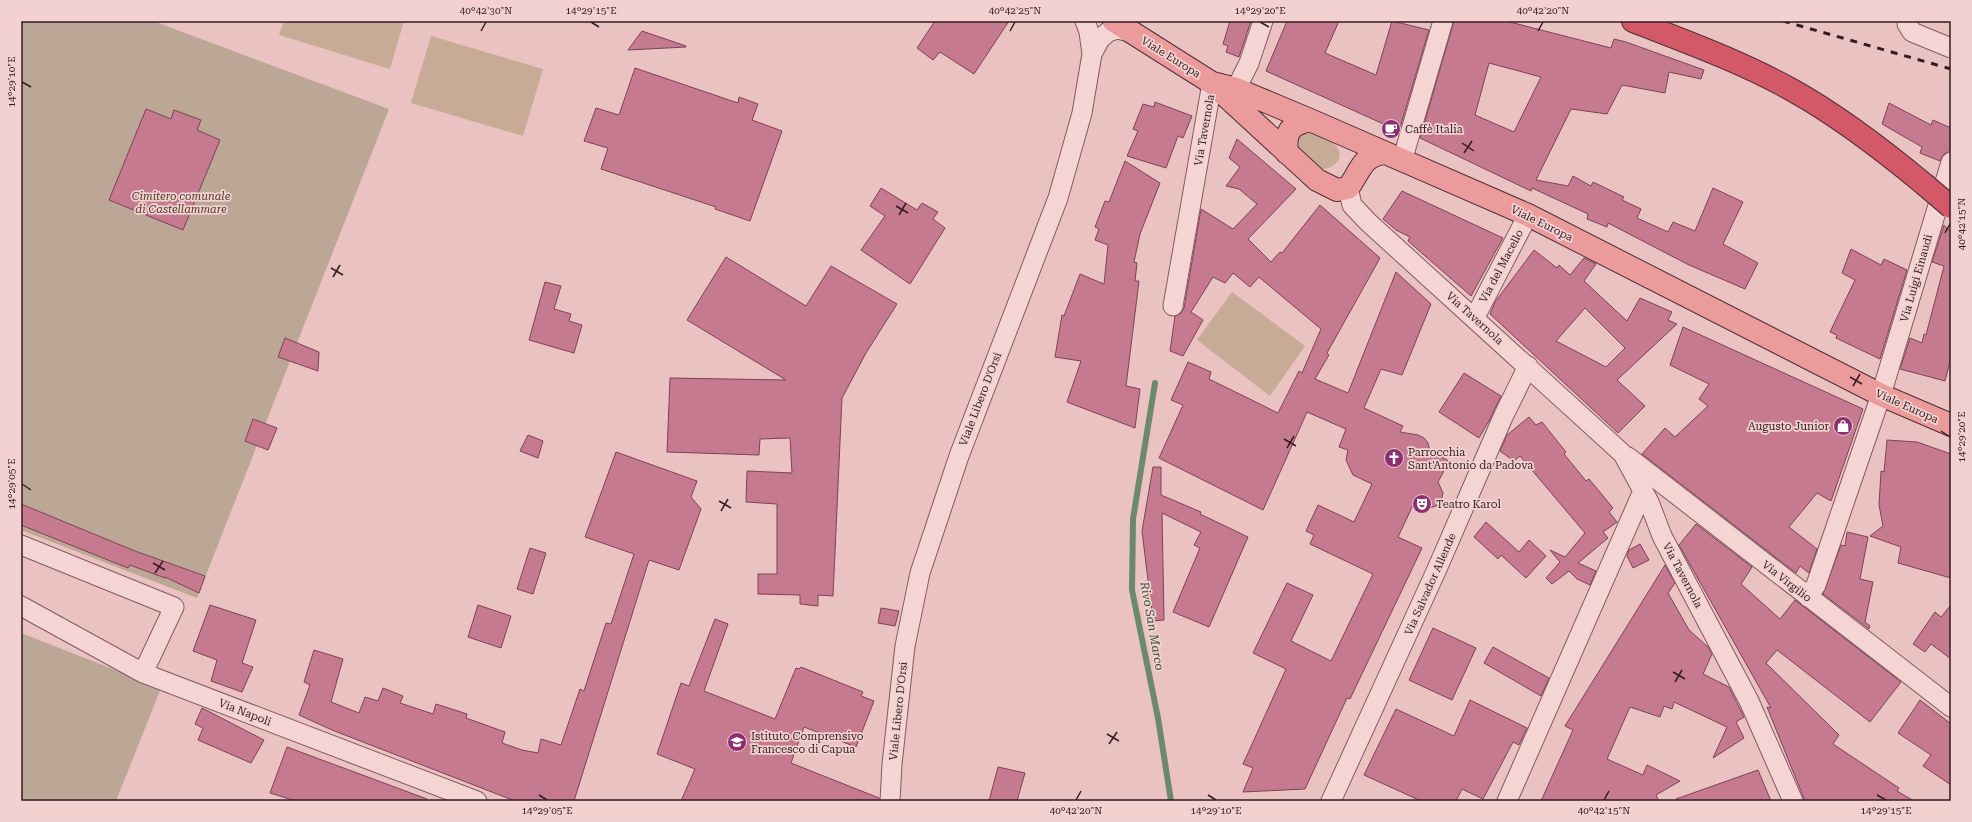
<svg xmlns="http://www.w3.org/2000/svg" width="1972" height="822" viewBox="0 0 1972 822" font-family="'Roboto Serif',serif">
<style>
.green{fill:#c7ab96}
.cemetery{fill:#bca695}
.lines{fill:none;stroke-linecap:round;stroke-linejoin:round}
.stream{stroke:#6c896d;stroke-width:6}
.building{fill:#c57a8f;stroke:#7f4254;fill-rule:evenodd}
.minor-casing{stroke:#825a61;stroke-width:21}
.major-casing{stroke:#502e36;stroke-width:24}
.highway-casing{stroke:#502e36;stroke-width:24}
.minor{stroke:#f5d4d4;stroke-width:19}
.major{stroke:#eb9b9c;stroke-width:22}
.highway{stroke:#d35868;stroke-width:22}
.rail{stroke:#331d22;stroke-width:3;stroke-dasharray:7 7;stroke-linecap:butt}
.highway-bridge-casing{stroke:#502e36;stroke-width:24;stroke-linecap:butt}
.highway-bridge{stroke:#d35868;stroke-width:22}
.ticks{fill:none;stroke:#331d22;stroke-width:1.5}
.labels{text-anchor:middle;stroke-width:3.5;stroke-linejoin:round;paint-order:stroke}
.street-label{font-size:11px;fill:#331d22;stroke:#f2d1d0}
.poi-label{font-size:11px;fill:#331d22;stroke:#f2d1d0;text-anchor:start}
.park-label{font-size:11px;font-style:italic;fill:#4d3c26;stroke:#f2d1d0}
.water-label{font-size:12px;font-style:italic;fill:#2e5136;stroke:#f2d1d0}
.neatline{fill:none;stroke:#331d22;stroke-width:1.5}
.ticks-label{font-size:10px;text-anchor:middle;fill:#331d22}
</style>
<rect width="100%" height="100%" fill="#eac2c1"/>
<path class="green" d="M 284,21 L 404,21 L 390,69 L 279,35 Z
M 431,36 L 543,69 L 523,136 L 411,103 Z
M 1311,130 C 1318,135 1327,138 1333,143 C 1349,157 1333,171 1317,169 L 1294,149 L 1292,138 Z
M 1232,292 L 1305,346 L 1270,396 L 1197,340 Z"/>
<path class="cemetery" d="M 21,21 L 153,21 L 389,109 L 197,598 L 21,530 Z
M 21,633 L 161,688 L 116,801 L 21,801 Z"/>
<g class="lines">
<path class="stream" d="M 1155,383 L 1133,519 L 1132,590 L 1158,718 L 1171,801"/>
</g>
<path class="building" d="M 935,21 L 1009,21 L 974,74 L 940,52 L 933,60 L 917,48 Z
M 1230,21 L 1251,21 L 1239,57 L 1226,52 L 1228,46 L 1223,44 Z
M 1287,21 L 1339,21 L 1325,53 L 1376,75 L 1392,21 L 1429,30 L 1399,131 L 1266,71 Z
M 1454,21 L 1506,21 L 1611,48 L 1614,39 L 1626,42 L 1704,70 L 1701,79 L 1669,72 L 1665,93 L 1622,85 L 1607,114 L 1571,109 L 1536,180 L 1568,186 L 1573,176 L 1591,186 L 1593,182 L 1624,197 L 1622,200 L 1641,209 L 1637,218 L 1668,232 L 1673,222 L 1695,231 L 1713,188 L 1743,202 L 1723,244 L 1758,263 L 1745,289 L 1689,265 L 1608,223 L 1607,227 L 1587,219 L 1588,214 L 1532,188 L 1531,191 L 1420,138 ZM 1489,63 L 1541,77 L 1514,132 L 1475,115 Z
M 642,31 L 686,46 L 686,47 L 628,50 Z
M 635,68 L 738,103 L 739,97 L 758,104 L 752,120 L 782,131 L 750,221 L 715,209 L 716,207 L 601,169 L 608,148 L 584,141 L 596,108 L 619,115 Z
M 1155,102 L 1192,116 L 1183,138 L 1178,136 L 1166,168 L 1127,156 L 1138,131 L 1133,129 L 1143,104 L 1154,107 Z
M 1889,103 L 1931,125 L 1933,120 L 1951,128 L 1951,151 L 1944,154 L 1940,161 L 1920,153 L 1922,147 L 1882,124 Z
M 146,109 L 171,119 L 174,110 L 201,120 L 197,130 L 220,140 L 183,230 L 109,200 Z
M 1237,139 L 1296,189 L 1248,239 L 1271,262 L 1280,252 L 1282,253 L 1320,205 L 1380,258 L 1327,353 L 1329,355 L 1315,379 L 1348,393 L 1396,272 L 1431,304 L 1402,375 L 1381,369 L 1364,408 L 1403,426 L 1400,432 L 1418,435 L 1424,438 L 1428,443 L 1430,451 L 1449,461 L 1438,482 L 1443,493 L 1440,505 L 1422,510 L 1413,505 L 1398,537 L 1422,548 L 1350,699 L 1347,698 L 1305,789 L 1243,792 L 1253,768 L 1243,764 L 1286,669 L 1253,653 L 1287,583 L 1313,595 L 1291,641 L 1331,661 L 1373,574 L 1310,544 L 1314,535 L 1306,531 L 1318,505 L 1354,522 L 1372,484 L 1353,475 L 1346,460 L 1348,450 L 1339,447 L 1346,429 L 1307,412 L 1263,510 L 1159,458 L 1183,405 L 1171,400 L 1188,362 L 1211,372 L 1209,379 L 1278,413 L 1299,371 L 1302,373 L 1321,329 L 1259,277 L 1250,287 L 1233,273 L 1225,283 L 1213,277 L 1191,312 L 1203,320 L 1183,356 L 1170,351 L 1175,316 L 1181,313 L 1184,308 L 1201,209 L 1233,229 L 1257,204 L 1239,189 L 1226,186 L 1240,167 L 1229,158 Z
M 1125,161 L 1160,183 L 1140,234 L 1134,262 L 1137,263 L 1135,281 L 1139,281 L 1126,386 L 1140,389 L 1135,428 L 1067,402 L 1081,361 L 1055,357 L 1062,315 L 1064,316 L 1080,274 L 1104,284 L 1108,245 L 1095,240 L 1099,229 L 1095,227 L 1105,201 L 1109,202 Z
M 881,188 L 917,210 L 922,203 L 938,212 L 933,219 L 945,228 L 910,284 L 861,250 L 885,216 L 870,206 Z
M 1402,191 L 1503,238 L 1471,296 L 1408,241 L 1410,237 L 1396,230 L 1383,219 Z
M 1944,225 L 1951,232 L 1951,358 L 1945,381 L 1900,369 L 1910,338 L 1922,343 L 1924,334 L 1926,335 L 1944,266 L 1932,262 Z
M 1851,249 L 1881,265 L 1884,259 L 1907,270 L 1880,359 L 1836,338 L 1837,335 L 1830,332 L 1855,280 L 1842,273 Z
M 1534,250 L 1557,268 L 1559,265 L 1570,275 L 1584,258 L 1596,264 L 1584,281 L 1627,321 L 1640,298 L 1672,312 L 1668,320 L 1677,324 L 1617,380 L 1645,406 L 1618,433 L 1490,314 L 1495,302 ZM 1585,308 L 1625,348 L 1606,367 L 1556,341 Z
M 726,257 L 806,306 L 831,266 L 897,304 L 866,353 L 842,398 L 833,596 L 818,595 L 818,606 L 800,604 L 800,595 L 758,594 L 758,574 L 777,574 L 777,504 L 746,502 L 747,471 L 792,473 L 790,438 L 760,439 L 759,455 L 667,452 L 670,378 L 786,380 L 687,320 Z
M 545,282 L 561,286 L 554,309 L 571,314 L 569,321 L 582,325 L 574,353 L 529,340 Z
M 1683,327 L 1863,409 L 1831,501 L 1817,493 L 1789,527 L 1817,549 L 1809,573 L 1800,566 L 1796,573 L 1642,454 L 1665,428 L 1675,437 L 1708,406 L 1699,399 L 1709,384 L 1670,365 Z
M 285,338 L 319,352 L 318,371 L 278,357 Z
M 1464,373 L 1501,396 L 1489,421 L 1479,438 L 1439,412 Z
M 1529,417 L 1536,425 L 1542,422 L 1566,452 L 1564,454 L 1586,481 L 1589,479 L 1613,508 L 1609,512 L 1617,522 L 1603,532 L 1608,538 L 1578,563 L 1596,571 L 1590,585 L 1577,579 L 1569,571 L 1552,584 L 1546,578 L 1560,562 L 1550,550 L 1565,557 L 1585,533 L 1520,456 L 1514,461 L 1500,451 L 1507,435 Z
M 253,419 L 277,428 L 268,450 L 245,441 Z
M 528,435 L 543,441 L 538,458 L 520,451 Z
M 1887,440 L 1917,442 L 1951,454 L 1951,578 L 1898,563 L 1901,547 L 1870,536 L 1883,526 L 1879,505 L 1881,471 L 1884,472 Z
M 616,452 L 697,481 L 691,497 L 701,509 L 679,570 L 649,560 L 574,801 L 515,801 L 332,730 L 299,715 L 310,685 L 304,682 L 314,650 L 343,659 L 331,702 L 359,713 L 365,697 L 378,701 L 383,688 L 403,696 L 400,703 L 433,714 L 436,704 L 467,714 L 466,718 L 505,732 L 502,743 L 522,750 L 538,753 L 541,739 L 561,745 L 580,689 L 584,691 L 606,623 L 611,624 L 634,554 L 585,537 Z
M 1153,467 L 1161,467 L 1161,495 L 1201,512 L 1200,514 L 1248,537 L 1209,627 L 1173,612 L 1200,548 L 1194,545 L 1201,532 L 1162,513 L 1164,620 L 1153,621 L 1142,531 Z
M 21,504 L 135,551 L 205,576 L 199,593 L 165,577 L 165,578 L 130,565 L 128,568 L 21,525 Z
M 1486,522 L 1519,552 L 1529,540 L 1546,556 L 1526,578 L 1501,555 L 1498,559 L 1474,537 Z
M 1696,524 L 1752,567 L 1741,584 L 1780,619 L 1795,600 L 1901,682 L 1870,722 L 1777,650 L 1766,663 L 1839,735 L 1833,744 L 1899,788 L 1897,791 L 1914,801 L 1805,801 L 1767,707 L 1771,708 L 1679,545 Z
M 1847,532 L 1868,537 L 1860,579 L 1873,582 L 1865,622 L 1870,626 L 1869,629 L 1823,594 L 1841,545 L 1845,546 Z
M 1640,544 L 1649,560 L 1633,568 L 1627,556 L 1629,550 Z
M 530,548 L 546,553 L 533,594 L 517,589 Z
M 1665,565 L 1675,583 L 1668,593 L 1689,630 L 1708,647 L 1712,654 L 1703,674 L 1729,687 L 1744,717 L 1736,722 L 1744,738 L 1713,758 L 1727,727 L 1674,702 L 1672,709 L 1664,706 L 1660,717 L 1630,707 L 1607,759 L 1643,775 L 1647,765 L 1680,781 L 1656,795 L 1659,801 L 1541,801 L 1573,730 L 1565,726 Z
M 210,605 L 256,620 L 242,663 L 253,667 L 242,692 L 211,681 L 217,660 L 193,651 Z
M 478,605 L 511,616 L 501,648 L 468,637 Z
M 1951,605 L 1951,659 L 1931,644 L 1925,652 L 1913,644 L 1935,612 L 1941,617 Z
M 881,608 L 899,611 L 895,626 L 878,623 Z
M 715,619 L 728,624 L 704,691 L 775,719 L 796,668 L 799,669 L 801,667 L 863,692 L 861,696 L 874,701 L 856,747 L 804,727 L 791,763 L 879,798 L 879,801 L 681,801 L 695,769 L 657,754 L 681,683 L 689,686 Z
M 1433,628 L 1476,648 L 1452,700 L 1409,680 Z
M 1493,647 L 1549,678 L 1541,696 L 1484,663 Z
M 1470,700 L 1527,728 L 1519,745 L 1513,742 L 1483,799 L 1462,789 L 1456,801 L 1421,801 L 1364,775 L 1396,709 L 1454,736 Z
M 1920,700 L 1951,724 L 1951,785 L 1923,766 L 1931,755 L 1898,733 Z
M 202,708 L 264,740 L 251,763 L 198,740 L 203,728 L 195,724 Z
M 287,747 L 427,799 L 426,801 L 296,801 L 270,793 Z
M 998,767 L 1025,773 L 1017,801 L 989,801 Z
M 1758,770 L 1771,801 L 1677,801 L 1676,799 Z"/>
<g class="lines">
<g class="minor-casing">
<path id="minor" d="M 1085,21 L 1089,32 L 1092,54
M 1907,21 L 1907,24 L 1912,32 L 1951,48
M 1236,89 L 1249,63 L 1263,21
M 1402,161 L 1443,21
M 1348,188 L 1352,205 L 1368,222 L 1623,454 L 1649,502 L 1662,536 L 1749,701 L 1793,801
M 1173,306 L 1212,83
M 1475,317 L 1528,215
M 1628,457 L 1951,707
M 21,545 L 174,607 L 143,673
M 1808,597 L 1816,585 L 1881,395 L 1951,162
M 21,606 L 143,673 L 477,801
M 890,801 L 892,764 L 905,646 L 920,573 L 959,456 L 1058,198 L 1082,113 L 1092,54 L 1100,39 L 1108,32 L 1118,29 L 1130,32
M 1331,801 L 1437,569 L 1503,417 L 1528,366
M 1507,801 L 1643,491"/>
</g>
<g class="major-casing">
<path id="major" d="M 1114,21 L 1212,83 L 1236,89 L 1310,120 L 1528,215 L 1881,395 L 1951,425
M 1217,88 L 1317,180 L 1337,190 L 1348,188 C 1361,171 1361,156 1384,153
M 1287,153 C 1285,132 1289,125 1310,120"/>
</g>
<g class="highway-casing">
<path id="highway" d="M 1633,21 C 1687,42 1742,62 1792,90 C 1839,116 1883,150 1924,184"/>
</g>
<use href="#minor" class="minor"/>
<use href="#major" class="major"/>
<use href="#highway" class="highway"/>
<path class="rail" d="M 1783,21 L 1951,69"/>
<g class="highway-bridge-casing">
<path id="highway-bridge" d="M 1924,184 L 1951,207"/>
</g>
<use href="#highway-bridge" class="highway-bridge"/>
</g>
<path class="ticks" d="M 591,22 L 599,27M 1260,22 L 1269,27M 481,31 L 486,22M 1010,31 L 1015,22M 1538,31 L 1543,22M 22,82 L 31,87M 1462,143 L 1474,151M 1464,153 L 1472,141M 896,206 L 908,213M 899,215 L 906,203M 1945,233 L 1950,224M 331,268 L 343,275M 333,277 L 340,265M 1850,377 L 1862,384M 1853,386 L 1860,374M 1941,431 L 1950,437M 1284,439 L 1296,446M 1287,448 L 1294,436M 22,484 L 31,490M 719,501 L 731,508M 721,511 L 728,499M 153,563 L 165,570M 155,573 L 163,561M 1673,672 L 1685,679M 1675,682 L 1682,670M 1107,734 L 1119,741M 1109,744 L 1117,732M 539,795 L 547,800M 1208,795 L 1216,800M 1877,795 L 1886,800M 1076,800 L 1081,791M 1604,800 L 1609,791"/>
<defs>
<g id="cafe-disc" transform="scale(1)"><circle r="9.5" fill="#8c2f70" stroke="#f2d1d0"/><path d="M-5.5-4.5H6V0H3Q3 3.5 0 3.5H-2.5Q-5.5 3.5-5.5 0ZM3-3.2v2h1.7v-2ZM-6 4.5H4V6H-6Z" fill="#fff"/></g>
<g id="shop-disc" transform="scale(1)"><circle r="9.5" fill="#8c2f70" stroke="#f2d1d0"/><path d="M-5-2.5h2.3a2.7 3.5 0 0 1 5.4 0H5L5.5 6h-11ZM-1.5-2.5h3a1.5 2.3 0 0 0-3 0Z" fill="#fff"/></g>
<g id="church-disc" transform="scale(1)"><circle r="9.5" fill="#8c2f70" stroke="#f2d1d0"/><path d="M-1.2-6h2.4v3.5h3.3v2.4h-3.3V6h-2.4V-.1h-3.3v-2.4h3.3Z" fill="#fff"/></g>
<g id="theatre-disc" transform="scale(1)"><circle r="9.5" fill="#8c2f70" stroke="#f2d1d0"/><path d="M-5-5.5Q0-4 5-5.5V0Q5 5 0 6Q-5 5-5 0ZM-3.3-2.5H-1v1.5H-3.3ZM1-2.5H3.3v1.5H1ZM-2.8 1Q0 5.5 2.8 1Z" fill="#fff"/></g>
<g id="school-disc" transform="scale(1)"><circle r="9.5" fill="#8c2f70" stroke="#f2d1d0"/><path d="M0-5L7-2L0 1L-7-2ZM-4 1L0 2.5L4 1V4Q0 6-4 4Z" fill="#fff"/></g>
</defs>
<g fill-rule="evenodd">
<use href="#cafe-disc" x="1391" y="129"/>
<use href="#shop-disc" x="1843" y="426"/>
<use href="#church-disc" x="1394" y="458"/>
<use href="#theatre-disc" x="1422" y="504"/>
<use href="#school-disc" x="737" y="742"/>
</g>
<g class="labels">
<g class="street-label">
<text transform="translate(1171 57) rotate(32)" y="4">Viale Europa</text>
<text transform="translate(1204 130) rotate(-80)" y="4">Via Tavernola</text>
<text transform="translate(1542 223) rotate(26)" y="4">Viale Europa</text>
<text transform="translate(1501 266) rotate(-62)" y="4">Via del Macello</text>
<text transform="translate(1916 278) rotate(-74)" y="4">Via Luigi Einaudi</text>
<text transform="translate(1475 318) rotate(42)" y="4">Via Tavernola</text>
<text transform="translate(980 399) rotate(-69)" y="4">Viale Libero D'Orsi</text>
<text transform="translate(1907 406) rotate(24)" y="4">Viale Europa</text>
<text transform="translate(1683 575) rotate(62)" y="4">Via Tavernola</text>
<text transform="translate(1787 581) rotate(38)" y="4">Via Virgilio</text>
<text transform="translate(1430 584) rotate(-66)" y="4">Via Salvador Allende</text>
<text transform="translate(898 711) rotate(-84)" y="4">Viale Libero D'Orsi</text>
<text transform="translate(245 712) rotate(21)" y="4">Via Napoli</text>
</g>
<g class="poi-label">
<text x="1405" y="133">Caffè Italia</text>
<text x="1829" y="430" text-anchor="end">Augusto Junior</text>
<text x="1408" y="456">Parrocchia<tspan x="1408" dy="13">Sant'Antonio da Padova</tspan></text>
<text x="1436" y="508">Teatro Karol</text>
<text x="751" y="740">Istituto Comprensivo<tspan x="751" dy="13">Francesco di Capua</tspan></text>
</g>
<g class="park-label">
<text x="181" y="200">Cimitero comunale<tspan x="181" dy="13">di Castellammare</tspan></text>
</g>
<g class="water-label">
<text transform="translate(1152 626) rotate(80)" y="4">Rivo San Marco</text>
</g>
</g>
<rect width="1972" height="822" fill="none" stroke="#f2d1d0" stroke-width="44"/>
<rect x="22" y="22" width="1928" height="778" class="neatline"/>
<g class="ticks-label">
<text x="486" y="14">40°42'30"N</text>
<text x="591" y="14">14°29'15"E</text>
<text x="1015" y="14">40°42'25"N</text>
<text x="1260" y="14">14°29'20"E</text>
<text x="1543" y="14">40°42'20"N</text>
<text transform="translate(11 82) rotate(-90)" y="4">14°29'10"E</text>
<text transform="translate(1961 224) rotate(-90)" y="4">40°42'15"N</text>
<text transform="translate(1961 437) rotate(-90)" y="4">14°29'20"E</text>
<text transform="translate(11 484) rotate(-90)" y="4">14°29'05"E</text>
<text x="547" y="814">14°29'05"E</text>
<text x="1076" y="814">40°42'20"N</text>
<text x="1216" y="814">14°29'10"E</text>
<text x="1604" y="814">40°42'15"N</text>
<text x="1886" y="814">14°29'15"E</text>
</g>
</svg>
